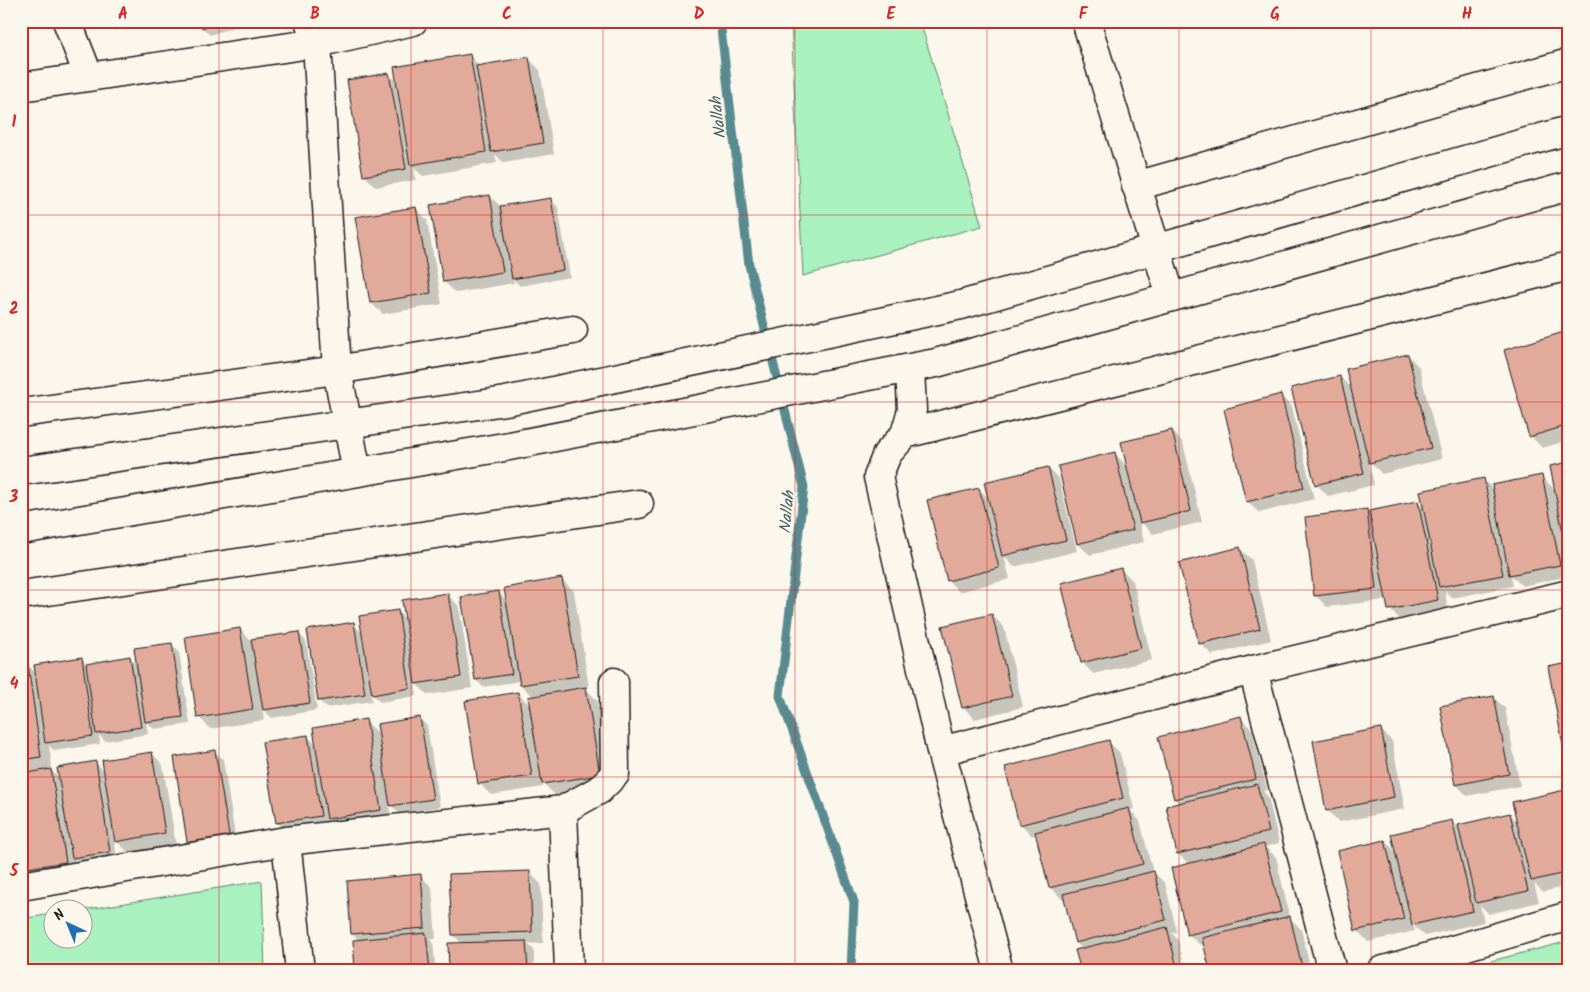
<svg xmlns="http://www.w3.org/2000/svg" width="1590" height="992" viewBox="0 0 1590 992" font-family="Kalam,sans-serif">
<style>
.green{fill:#a9f1be;stroke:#62866d}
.shadow{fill:#0003}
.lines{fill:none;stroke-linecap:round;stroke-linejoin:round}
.stream{stroke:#598a90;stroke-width:9}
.building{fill:#e2aa9a;stroke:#1c1c1c}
.minor-casing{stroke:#1c1c1c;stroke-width:31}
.tertiary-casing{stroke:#1c1c1c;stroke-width:31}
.minor{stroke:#fbf7ec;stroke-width:28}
.tertiary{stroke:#fbf7ec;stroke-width:28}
.grid{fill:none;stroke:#d62828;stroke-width:1;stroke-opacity:0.55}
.labels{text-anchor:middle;stroke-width:4.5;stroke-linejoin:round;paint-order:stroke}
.water-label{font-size:16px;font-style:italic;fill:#405c60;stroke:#fbf7ec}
.neatline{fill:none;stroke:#d62828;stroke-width:2}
.grid-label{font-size:16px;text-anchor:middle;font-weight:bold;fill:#d62828}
</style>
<rect width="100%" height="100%" fill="#fbf7ec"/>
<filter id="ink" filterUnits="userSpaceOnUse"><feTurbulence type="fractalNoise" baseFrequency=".02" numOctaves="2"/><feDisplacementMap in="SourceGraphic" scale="10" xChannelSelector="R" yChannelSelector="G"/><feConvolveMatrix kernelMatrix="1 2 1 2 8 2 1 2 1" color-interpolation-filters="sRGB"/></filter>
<g filter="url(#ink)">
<path class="green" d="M 791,21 L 920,21 L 982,226 L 803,276 Z
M 262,881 L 265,971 L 21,971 L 21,919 L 52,914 L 52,940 L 82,940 L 82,910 Z
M 1569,941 L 1569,971 L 1452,971 Z"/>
<path class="shadow" d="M 108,21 L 135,21 L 115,28 Z
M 201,21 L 252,21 L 210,35 L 203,28 Z
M 469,55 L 480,67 L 528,58 L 540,70 L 554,154 L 504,163 L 495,154 L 497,163 L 423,176 L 414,168 L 416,180 L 376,187 L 364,175 L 389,74 L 398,83 Z
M 490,196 L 501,207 L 550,199 L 558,207 L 570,277 L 520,286 L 513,279 L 514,283 L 456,293 L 444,282 L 431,206 Z
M 416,208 L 427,220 L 442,304 L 383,314 L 371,303 Z
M 1563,334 L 1569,339 L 1569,440 L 1542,448 L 1531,436 Z
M 1408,355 L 1419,367 L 1442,459 L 1382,474 L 1369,461 L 1374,485 L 1328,496 L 1316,484 L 1340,377 L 1353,390 Z
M 1281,396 L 1292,407 L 1314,499 L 1259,513 L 1247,501 Z
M 1172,431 L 1183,443 L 1202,522 L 1153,534 L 1139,520 L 1144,542 L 1090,555 L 1078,544 L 1115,454 L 1129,468 Z
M 1048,468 L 1059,479 L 1077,551 L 1014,567 L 1004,556 L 1010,579 L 959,592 L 948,580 L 979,489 L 990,500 Z
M 1542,477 L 1556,491 L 1569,558 L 1566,556 L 1569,576 L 1522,586 L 1511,575 L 1513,586 L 1452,598 L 1445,591 L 1448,611 L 1401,620 L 1389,609 L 1387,600 L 1327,607 L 1315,595 L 1367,511 L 1371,515 L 1418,502 L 1425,509 L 1483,480 L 1494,490 Z
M 1240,549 L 1252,560 L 1271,640 L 1212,655 L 1200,643 Z
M 1121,569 L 1133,581 L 1152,660 L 1093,674 L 1082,662 Z
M 562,580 L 574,591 L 589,688 L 585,688 L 597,700 L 611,786 L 555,795 L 542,782 L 543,787 L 491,795 L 480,784 L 467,702 L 518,693 L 531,707 L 533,697 L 521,685 L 520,681 L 483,687 L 476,680 L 498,592 L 507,601 Z
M 447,594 L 459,606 L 472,688 L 428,695 L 415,683 L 417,696 L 380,702 L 370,692 L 372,701 L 327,708 L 319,701 L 353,624 L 363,634 L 398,611 L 406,620 Z
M 992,615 L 1004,627 L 1023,707 L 975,719 L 963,707 Z
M 240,629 L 251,641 L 298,633 L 306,641 L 317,710 L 272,718 L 262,708 L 264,720 L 210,729 L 199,717 Z
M 171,644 L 179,652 L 190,724 L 154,729 L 146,721 L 148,734 L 105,741 L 99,735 L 100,744 L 54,751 L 49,745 L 52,768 L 49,768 L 61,780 L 96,763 L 106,773 L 152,753 L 163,765 L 176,845 L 128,852 L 114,839 L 117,859 L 81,865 L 75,859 L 77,873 L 21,876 L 21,666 L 28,665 L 36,674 L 81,658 L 87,665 L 130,658 L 138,666 Z
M 1493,697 L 1505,708 L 1520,786 L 1467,796 L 1456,784 Z
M 419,718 L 427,726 L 440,807 L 399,813 L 389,803 L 391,821 L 340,830 L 327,817 L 328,823 L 285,830 L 277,823 L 307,736 L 317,746 L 366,721 L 380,735 Z
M 1240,718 L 1252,729 L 1267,790 L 1263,791 L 1268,797 L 1279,843 L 1265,847 L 1276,857 L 1290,918 L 1301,929 L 1311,971 L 1212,971 L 1205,944 L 1200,945 L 1188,934 L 1189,864 L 1178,854 L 1168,807 L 1180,804 L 1175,799 L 1160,738 Z
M 1381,730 L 1392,741 L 1405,809 L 1339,822 L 1327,810 Z
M 1109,742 L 1120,753 L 1134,809 L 1130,810 L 1140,821 L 1153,872 L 1165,883 L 1177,932 L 1172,933 L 1178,940 L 1186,971 L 1082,971 L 1083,949 L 1076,943 L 1065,898 L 1062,899 L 1050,887 L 1037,834 L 1032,836 L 1021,824 Z
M 215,752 L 223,759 L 237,849 L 197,855 Z
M 1569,790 L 1569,886 L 1543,892 L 1534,883 L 1539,902 L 1489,914 L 1480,905 L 1484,922 L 1425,936 L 1413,925 L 1415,931 L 1368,942 L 1357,930 L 1385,841 L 1397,853 L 1452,822 L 1461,830 L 1510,814 L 1518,823 Z
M 529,872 L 541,884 L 543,943 L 528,944 L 534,950 L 534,971 L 450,971 L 463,944 L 453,935 Z
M 420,876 L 432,887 L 436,939 L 431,939 L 433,942 L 436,971 L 356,971 L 359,940 L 352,934 Z"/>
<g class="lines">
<path class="stream" d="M 720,21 L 749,265 L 804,487 L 780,696 L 854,902 L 851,971"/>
</g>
<path class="building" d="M 199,21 L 222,21 L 202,28 Z
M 470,54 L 486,152 L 410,165 L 394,67 Z
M 529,57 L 543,143 L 491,152 L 476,66 Z
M 389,73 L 406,169 L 363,176 L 347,80 Z
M 490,195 L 503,272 L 443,282 L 430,205 Z
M 551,198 L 563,270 L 512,279 L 500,206 Z
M 416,207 L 431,293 L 370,303 L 355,217 Z
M 1564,332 L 1569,350 L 1569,425 L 1529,437 L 1504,350 Z
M 1408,354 L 1431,448 L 1369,463 L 1346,369 Z
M 1340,376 L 1364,473 L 1315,485 L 1291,388 Z
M 1281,394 L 1304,488 L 1246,502 L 1224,409 Z
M 1172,430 L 1191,511 L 1140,523 L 1121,442 Z
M 1115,452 L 1133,530 L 1077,544 L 1058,466 Z
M 1569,462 L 1569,559 L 1568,559 L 1550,466 Z
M 1048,467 L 1066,540 L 1002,556 L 984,482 Z
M 1542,475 L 1560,565 L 1509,575 L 1492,485 Z
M 1484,478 L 1503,575 L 1439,587 L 1420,491 Z
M 979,488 L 999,568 L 947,581 L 927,500 Z
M 1418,501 L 1438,600 L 1388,610 L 1369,511 Z
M 1367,509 L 1376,589 L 1314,596 L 1305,517 Z
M 1240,547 L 1260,629 L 1199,644 L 1179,563 Z
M 1121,568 L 1141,648 L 1081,663 L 1061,583 Z
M 562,578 L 578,676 L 520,685 L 504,588 Z
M 499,591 L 512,674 L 475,680 L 461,597 Z
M 448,593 L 461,677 L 415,684 L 402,600 Z
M 398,610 L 410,688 L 372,695 L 359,616 Z
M 992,614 L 1012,696 L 962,708 L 942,626 Z
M 354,622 L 365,694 L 318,701 L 307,630 Z
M 240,628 L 253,709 L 197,718 L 185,637 Z
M 299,632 L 310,703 L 263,710 L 251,639 Z
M 172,643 L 183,717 L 145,722 L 134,648 Z
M 130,656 L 141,727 L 96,734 L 86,664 Z
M 82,657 L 93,736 L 45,743 L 34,665 Z
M 1569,663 L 1569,756 L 1565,756 L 1548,667 Z
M 28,664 L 41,757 L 21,760 L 21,665 Z
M 586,687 L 600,775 L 542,784 L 528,697 Z
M 518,692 L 532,776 L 478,784 L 465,701 Z
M 1494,696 L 1509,774 L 1455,785 L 1440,706 Z
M 1241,716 L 1256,779 L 1174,799 L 1158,737 Z
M 420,717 L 433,799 L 390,806 L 377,724 Z
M 366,719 L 381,810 L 327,819 L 313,728 Z
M 1381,728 L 1394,797 L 1326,811 L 1313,741 Z
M 308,735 L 321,816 L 276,823 L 262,742 Z
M 1109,740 L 1123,798 L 1019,825 L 1005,767 Z
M 215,750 L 230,841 L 188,848 L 174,757 Z
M 152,752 L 165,833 L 115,842 L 102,760 Z
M 96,761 L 110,852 L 72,858 L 57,768 Z
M 51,769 L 66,862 L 21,869 L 21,774 Z
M 1257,784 L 1269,832 L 1177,854 L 1166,806 Z
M 1569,789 L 1569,872 L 1531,881 L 1512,802 Z
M 1129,808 L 1143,864 L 1049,888 L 1035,832 Z
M 1510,813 L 1528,891 L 1476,903 L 1458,825 Z
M 1452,820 L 1473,911 L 1412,925 L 1391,834 Z
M 1385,840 L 1404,919 L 1355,931 L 1337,851 Z
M 1264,844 L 1281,912 L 1187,935 L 1171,868 Z
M 530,871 L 532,932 L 452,935 L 449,874 Z
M 1154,871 L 1166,920 L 1075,943 L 1063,894 Z
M 421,874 L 425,928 L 351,934 L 347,881 Z
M 1290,916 L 1302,967 L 1289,971 L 1210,971 L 1202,938 Z
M 1167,927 L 1178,971 L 1081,971 L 1075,950 Z
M 426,933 L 430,971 L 355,971 L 353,940 Z
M 526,941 L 528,971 L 449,971 L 448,943 Z"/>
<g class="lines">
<g class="minor-casing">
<path id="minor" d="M 67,21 L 89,77
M 1086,21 L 1171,297
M 21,87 L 317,43 L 413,21
M 1136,186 L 1569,63
M 910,369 L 912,410 L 905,434 L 887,454 L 878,477 L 941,751 L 999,971
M 21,413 L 337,370 L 573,330
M 905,434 L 1569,266
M 21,595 L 639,504
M 1253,670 L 1332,971
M 941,751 L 1253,670 L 1569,594
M 563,810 L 569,971
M 286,841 L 300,971
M 21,886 L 286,841 L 563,810 L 599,790 L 615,774 L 614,682
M 1381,971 L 1569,916"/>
</g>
<g class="tertiary-casing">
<path id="tertiary" d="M 309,21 L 317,43 L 337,370 L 357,472
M 21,471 L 506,401 L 961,305 L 1569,130
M 21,530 L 504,447 L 936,363 L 1569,186"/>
</g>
<use href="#minor" class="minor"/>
<use href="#tertiary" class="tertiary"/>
</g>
</g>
<path class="grid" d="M 219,21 L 219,971M 411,21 L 411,971M 603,21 L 603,971M 795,21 L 795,971M 987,21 L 987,971M 1179,21 L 1179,971M 1371,21 L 1371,971M 21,215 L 1569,215M 21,402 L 1569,402M 21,590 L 1569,590M 21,777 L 1569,777"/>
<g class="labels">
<g class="water-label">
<text transform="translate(717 118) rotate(-97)" y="6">Nallah</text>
<text transform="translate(786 512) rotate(-84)" y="6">Nallah</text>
</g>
</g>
<rect width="1590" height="992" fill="none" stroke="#fbf7ec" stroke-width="55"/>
<g transform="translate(68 924) rotate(316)"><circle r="24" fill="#fbf7ec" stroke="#a29f99"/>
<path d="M0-4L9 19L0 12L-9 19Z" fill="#1f6fb2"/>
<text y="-8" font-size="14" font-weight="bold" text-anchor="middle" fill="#1c1c1c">N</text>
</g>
<rect x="28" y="28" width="1534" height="936" class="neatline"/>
<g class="grid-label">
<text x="123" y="19">A</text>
<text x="315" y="19">B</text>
<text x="507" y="19">C</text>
<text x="699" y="19">D</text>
<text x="891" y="19">E</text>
<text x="1083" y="19">F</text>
<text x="1275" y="19">G</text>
<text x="1467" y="19">H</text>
<text x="14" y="127">1</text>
<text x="14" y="314">2</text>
<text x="14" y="502">3</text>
<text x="14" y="689">4</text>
<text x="14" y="876">5</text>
</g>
</svg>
